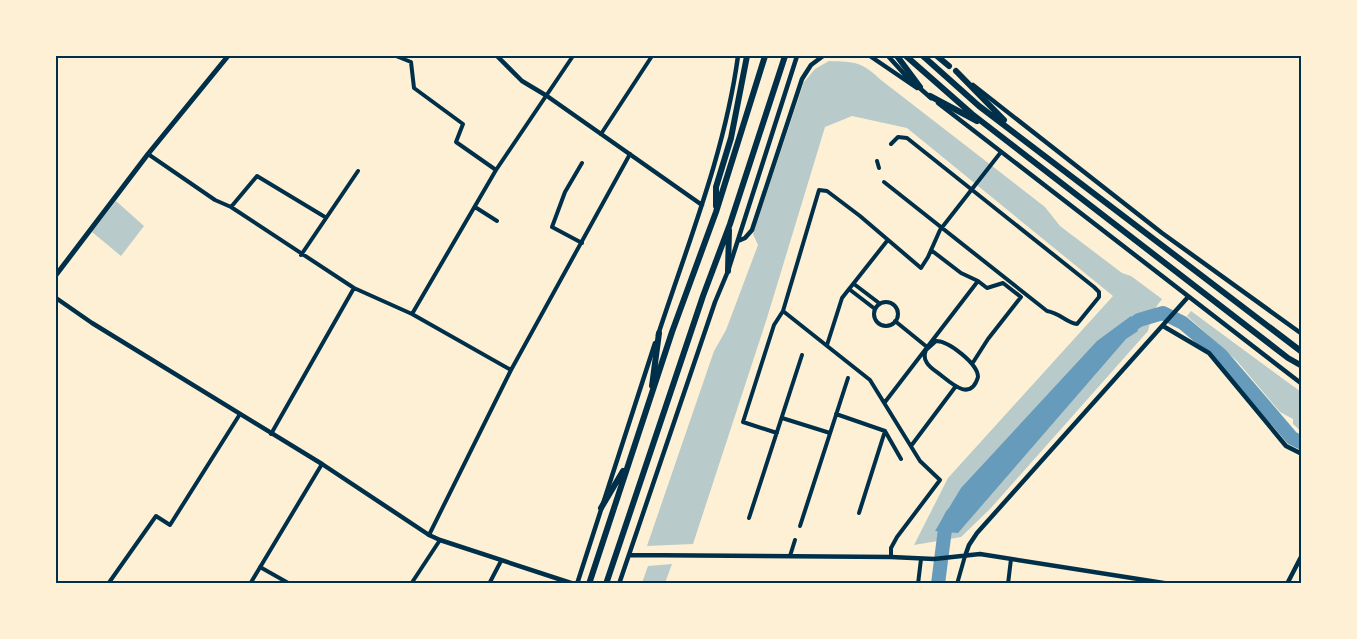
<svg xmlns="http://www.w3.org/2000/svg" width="1357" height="639" viewBox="0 0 1357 639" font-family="'Exo 2',sans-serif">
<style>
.green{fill:#b9caca}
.water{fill:#669bbc}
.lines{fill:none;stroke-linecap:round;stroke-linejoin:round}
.river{stroke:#669bbc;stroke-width:14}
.minor{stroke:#003049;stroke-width:4}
.tertiary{stroke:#003049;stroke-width:4.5}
.secondary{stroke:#003049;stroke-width:5}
.trunk{stroke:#003049;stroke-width:6}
.neatline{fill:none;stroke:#003049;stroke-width:2}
</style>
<rect width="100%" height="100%" fill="#fdf0d5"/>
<path class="green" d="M 829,61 C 855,62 861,61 881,80 L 1045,207 L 1060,226 L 1122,273 L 1131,276 L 1162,299 L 1153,311 L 1148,331 L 990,509 L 961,537 L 914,545 L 948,478 L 1113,296 L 907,128 L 852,116 L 825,127 L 767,318 L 693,544 L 647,546 L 714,351 L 726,330 L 758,245 L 753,234 L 804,82 L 815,69 Z
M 116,201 L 144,226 L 121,256 L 92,232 Z
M 1191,311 L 1301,392 L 1301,431 L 1293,424 L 1293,419 L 1280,412 L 1237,361 L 1187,316 Z
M 672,564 L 665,583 L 642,583 L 648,566 Z"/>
<path class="water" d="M 1131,316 L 1138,331 L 1126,339 L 958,533 L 935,531 L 961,488 L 1097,341 Z"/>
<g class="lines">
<path class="river" d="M 1119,334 L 1139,320 L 1163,313 L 1183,323 L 1221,355 L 1292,438 L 1302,443
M 938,584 L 945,529 L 952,515"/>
<path class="minor" d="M 396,56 L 411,62 L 414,88 L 463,124 L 456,142 L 496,170
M 601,134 L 652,56
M 148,154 L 215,200 L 231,207 L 354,288 L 412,314 L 511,370
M 877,161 L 879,168
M 582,163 L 565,192 L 552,227 L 582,243
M 884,182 L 1047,311 C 1060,313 1067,323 1077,324 L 1099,297 L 1099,292 L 1094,287 L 907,138 L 898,137 L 891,144
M 231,207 L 257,176 L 325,217
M 475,207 L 497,221
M 931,250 L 961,273 L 978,281
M 301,255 L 358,171
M 854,284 L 879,303
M 849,289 L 875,309
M874 314a12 12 0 1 1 24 0a12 12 0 1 1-24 0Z
M 412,314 L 496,170 L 573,56
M 895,321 L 927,347
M 936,341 C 949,341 978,364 978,377 C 971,401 953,385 942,376 C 937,372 930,368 927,363 C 924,359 924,355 926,350 Z
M 827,345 L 842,298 L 887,241
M 885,402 L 978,281 L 987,288 L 1003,283 L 1021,297 L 988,339 L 972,364
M 836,414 L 885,431 L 901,459
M 782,418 L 830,433
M 777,433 L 743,422 L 774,325 L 783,311
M 271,434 L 354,288
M 911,446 L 956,386
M 859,513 L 885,431
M 749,518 L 802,355
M 800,526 L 848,378
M 429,535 L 511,370 L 630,154
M 790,556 L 795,540
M 891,557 L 891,548 L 897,537 L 940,480 L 920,461 L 870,380 L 783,311 L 819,190 L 827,191 L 860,216 L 921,268 L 928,257 L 940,230 L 1001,152
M 260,567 L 290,584
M 108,584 L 156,516 L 170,525 L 240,414
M 250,584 L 322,464
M 411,584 L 440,540
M 489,584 L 501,561
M 918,584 L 921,559
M 957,584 L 965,556
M 1008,584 L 1011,559"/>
<path class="tertiary" d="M 497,56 L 522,81 L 547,96 L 702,205
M 870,56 L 917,88
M 888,56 L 907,77 L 931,98
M 973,85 L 1162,233 L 1302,334
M 938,103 L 1302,384
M 738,241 L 745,238 L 752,230 L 802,79 L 811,65 L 823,56
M 56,298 L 92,323 L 322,464 L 429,535 L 440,540 L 574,584
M 1163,326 L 1209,353 L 1286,446 L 1302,454
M 658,335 C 688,243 725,152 738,56
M 629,555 L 891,557 L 934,559 L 980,554 L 1170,584
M 965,556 L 969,545 L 977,533 L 1188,297
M 577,584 L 655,343
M 619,584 L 715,302 L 728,271 L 797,56
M 1287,584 L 1302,555"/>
<path class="secondary" d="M 56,275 L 148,154 L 228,56"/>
<path class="trunk" d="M 897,56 L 920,87
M 906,56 L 972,114 L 1288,358 L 1302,366
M 923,56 L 979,106 L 1302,352
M 937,56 L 949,66
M 956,71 L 1004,120
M 930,96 L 977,121
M 716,206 L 716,187 L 731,138 L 747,56
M 728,271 L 729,230
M 652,386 L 659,333
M 601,508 L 623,471
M 589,584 L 672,332 L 716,212 L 765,56
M 606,584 L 703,296 L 730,224 L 785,56"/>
</g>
<rect width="1357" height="639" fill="none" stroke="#fdf0d5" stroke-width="114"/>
<rect x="57" y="57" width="1243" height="525" class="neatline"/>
</svg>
